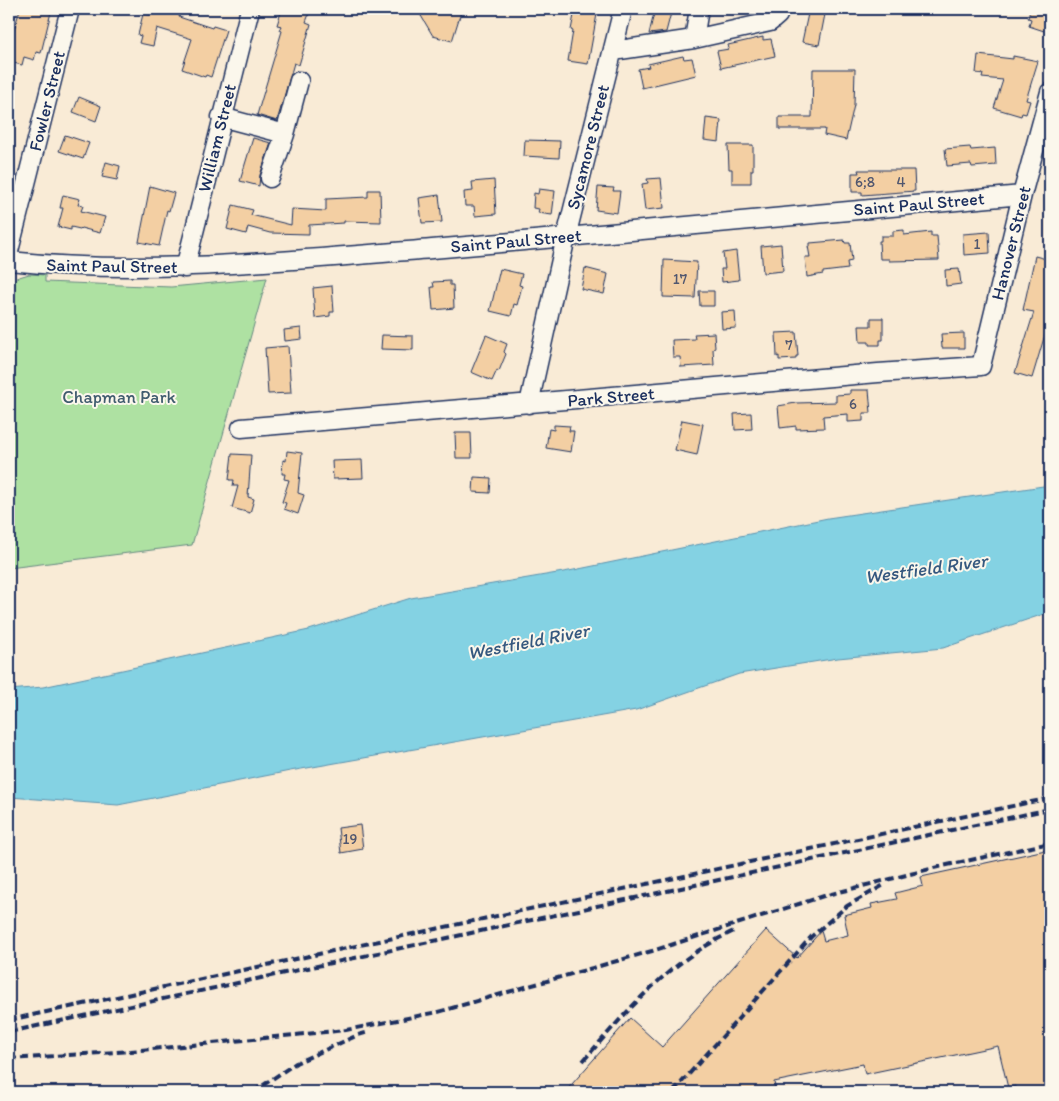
<svg xmlns="http://www.w3.org/2000/svg" width="1059" height="1101" viewBox="0 0 1059 1101" font-family="Itim,sans-serif">
<style>
.green{fill:#aee1a2;stroke:#648880}
.water{fill:#84d2e3;stroke:#5a91ae}
.building{fill:#f3cfa3;stroke:#1b2f5e}
.lines{fill:none;stroke-linecap:round;stroke-linejoin:round}
.minor-casing{stroke:#1b2f5e;stroke-width:21}
.minor{stroke:#fbf7ec;stroke-width:18}
.rail{stroke:#1b2f5e;stroke-width:4;stroke-dasharray:8 4;stroke-linecap:butt}
.labels{text-anchor:middle;stroke-width:4;stroke-linejoin:round;paint-order:stroke}
.number-label{font-size:15px;fill:#51576f}
.street-label{font-size:18px;fill:#1b2f5e;stroke:#fbf7ec}
.park-label{font-size:18px;fill:#405c6f;stroke:#fbf7ec}
.water-label{font-size:19px;font-style:italic;fill:#35587f;stroke:#fbf7ec}
</style>
<rect width="100%" height="100%" fill="#f9ebd6"/>
<filter id="ink" filterUnits="userSpaceOnUse"><feTurbulence type="fractalNoise" baseFrequency=".02" numOctaves="2"/><feDisplacementMap in="SourceGraphic" scale="10" xChannelSelector="R" yChannelSelector="G"/><feConvolveMatrix kernelMatrix="1 2 1 2 8 2 1 2 1" color-interpolation-filters="sRGB"/></filter>
<g filter="url(#ink)">
<path class="green" d="M 29,274 L 45,275 L 45,282 L 171,287 L 267,278 L 192,545 L 9,568 L 9,284 L 16,278 Z"/>
<path class="water" d="M 1050,485 L 1050,612 L 943,648 L 838,658 L 739,674 L 636,710 L 290,771 L 118,805 L 9,797 L 9,690 L 43,687 L 309,630 L 411,598 L 569,571 L 828,518 Z"/>
<path class="building" d="M 20,9 L 36,9 L 51,12 L 41,53 L 36,52 L 34,60 L 24,57 L 22,65 L 9,62 L 9,47 Z
M 151,9 L 166,11 L 167,9 L 181,9 L 179,17 L 212,28 L 213,26 L 226,30 L 211,77 L 206,75 L 205,77 L 182,69 L 192,39 L 157,28 L 153,46 L 139,43 L 141,36 L 138,35 L 143,14 L 150,15 Z
M 282,9 L 291,9 L 309,14 L 306,22 L 311,24 L 299,65 L 294,63 L 277,121 L 257,115 L 282,31 L 280,30 L 282,26 L 277,25 Z
M 417,9 L 462,9 L 452,41 L 433,36 Z
M 655,9 L 672,9 L 666,32 L 649,34 Z
M 809,9 L 826,9 L 819,45 L 802,42 Z
M 1030,9 L 1050,9 L 1050,22 L 1047,32 L 1029,26 L 1031,19 L 1028,18 Z
M 575,10 L 597,14 L 588,64 L 568,61 L 573,31 L 571,30 Z
M 763,37 L 763,40 L 771,39 L 775,56 L 721,68 L 717,51 L 729,49 L 728,45 Z
M 978,55 L 1013,59 L 1013,56 L 1038,61 L 1026,100 L 1030,101 L 1026,114 L 1022,113 L 1021,116 L 994,108 L 1003,80 L 982,78 L 983,74 L 976,73 Z
M 683,56 L 684,59 L 692,58 L 696,75 L 642,88 L 638,69 L 649,67 L 648,64 Z
M 813,69 L 855,69 L 854,105 L 846,140 L 824,135 L 825,129 L 779,129 L 779,117 L 812,117 Z
M 79,97 L 101,106 L 96,121 L 73,112 Z
M 706,118 L 721,120 L 719,142 L 704,140 Z
M 65,135 L 89,143 L 83,159 L 59,151 Z
M 253,138 L 271,143 L 260,175 L 259,186 L 240,181 Z
M 525,140 L 560,141 L 559,158 L 524,156 Z
M 728,145 L 753,145 L 753,170 L 751,170 L 751,183 L 732,183 L 732,169 L 729,169 Z
M 970,147 L 971,150 L 995,148 L 996,165 L 972,167 L 971,164 L 947,166 L 945,149 Z
M 106,162 L 120,166 L 117,180 L 102,177 Z
M 858,170 L 914,170 L 915,191 L 862,195 L 862,192 L 852,192 L 852,173 L 859,173 Z
M 661,178 L 664,208 L 645,210 L 642,184 L 648,183 L 647,179 Z
M 494,180 L 496,214 L 475,216 L 474,206 L 465,206 L 464,192 L 473,191 L 472,182 Z
M 150,186 L 174,193 L 169,211 L 167,210 L 159,246 L 139,242 Z
M 598,187 L 614,188 L 613,191 L 620,191 L 617,213 L 596,210 Z
M 539,189 L 555,191 L 552,215 L 538,213 L 539,209 L 533,208 L 534,193 L 538,194 Z
M 368,190 L 380,190 L 381,222 L 344,221 L 344,223 L 309,225 L 309,234 L 270,233 L 248,227 L 246,234 L 227,229 L 233,205 L 253,210 L 251,215 L 291,225 L 292,209 L 326,211 L 326,199 L 368,197 Z
M 63,195 L 80,199 L 78,205 L 83,206 L 81,211 L 105,217 L 100,233 L 81,228 L 80,229 L 71,227 L 71,230 L 58,227 L 63,208 L 60,208 Z
M 439,195 L 442,222 L 422,223 L 419,198 Z
M 904,230 L 904,235 L 931,232 L 931,236 L 937,236 L 939,260 L 889,261 L 889,259 L 880,259 L 879,241 L 881,241 L 881,236 L 893,236 L 893,231 Z
M 989,232 L 990,253 L 964,255 L 963,234 Z
M 844,240 L 845,243 L 850,243 L 852,261 L 847,262 L 848,269 L 823,272 L 823,274 L 807,277 L 805,257 L 810,257 L 808,246 L 810,246 L 810,243 Z
M 781,244 L 783,271 L 763,273 L 761,246 Z
M 736,251 L 739,280 L 722,282 L 721,269 L 725,269 L 723,253 Z
M 1035,256 L 1050,260 L 1050,318 L 1032,378 L 1015,373 L 1034,312 L 1023,310 Z
M 664,260 L 697,262 L 695,298 L 663,297 Z
M 585,268 L 608,274 L 604,294 L 581,289 Z
M 500,269 L 522,274 L 519,285 L 522,286 L 517,305 L 514,304 L 511,316 L 490,311 Z
M 959,269 L 961,284 L 946,286 L 945,270 Z
M 450,281 L 450,285 L 453,285 L 454,308 L 433,310 L 431,287 L 434,287 L 433,282 Z
M 332,286 L 334,312 L 330,312 L 330,316 L 315,318 L 313,288 Z
M 699,291 L 714,291 L 714,306 L 700,306 Z
M 735,311 L 736,328 L 722,329 L 721,312 Z
M 871,318 L 883,318 L 883,340 L 880,340 L 880,345 L 869,345 L 869,342 L 860,342 L 859,326 L 871,326 Z
M 301,328 L 302,339 L 285,341 L 284,330 Z
M 796,332 L 798,356 L 796,356 L 796,359 L 779,360 L 779,356 L 777,357 L 776,333 Z
M 714,333 L 715,348 L 713,349 L 714,365 L 681,367 L 680,357 L 673,357 L 672,340 L 695,339 L 694,334 Z
M 964,333 L 964,348 L 942,348 L 941,334 Z
M 382,335 L 413,336 L 413,350 L 381,349 Z
M 486,335 L 507,344 L 504,352 L 506,354 L 499,371 L 497,370 L 492,381 L 471,372 Z
M 288,346 L 291,393 L 268,394 L 265,348 Z
M 850,390 L 869,390 L 871,413 L 863,413 L 863,421 L 848,422 L 848,414 L 823,416 L 824,428 L 796,429 L 796,426 L 780,428 L 778,406 L 796,403 L 836,402 L 836,395 L 850,394 Z
M 751,413 L 752,429 L 735,430 L 734,414 Z
M 682,420 L 703,424 L 697,455 L 675,450 Z
M 554,425 L 570,426 L 569,431 L 574,431 L 571,452 L 546,448 L 549,429 L 554,430 Z
M 455,433 L 471,433 L 472,458 L 456,458 Z
M 287,451 L 302,453 L 298,493 L 304,495 L 298,514 L 284,509 L 286,503 L 282,502 L 289,480 L 284,479 L 285,474 L 282,474 L 283,460 L 286,461 Z
M 232,454 L 251,455 L 248,497 L 254,499 L 250,513 L 232,508 L 238,486 L 233,486 L 234,480 L 229,480 Z
M 362,460 L 363,478 L 333,479 L 332,461 Z
M 474,477 L 491,478 L 490,493 L 473,492 Z
M 360,825 L 363,849 L 341,853 L 338,828 Z
M 1050,849 L 1050,1092 L 1016,1092 L 1015,1086 L 1008,1088 L 998,1046 L 865,1074 L 863,1064 L 774,1082 L 776,1092 L 565,1092 L 630,1018 L 662,1047 L 766,930 L 797,958 L 821,931 L 824,941 L 848,935 L 844,915 L 872,908 L 871,904 L 897,899 L 895,893 L 923,886 L 921,877 Z"/>
<g class="lines">
<g class="minor-casing">
<path id="minor" d="M 694,39 L 699,9
M 613,51 L 694,39 L 770,22 L 778,15 L 778,9
M 221,117 L 285,134 L 270,178
M 285,134 L 299,81
M 9,251 L 70,9
M 9,261 C 150,276 291,260 432,249 C 629,232 826,213 1022,195
M 185,268 L 250,9
M 529,404 L 566,237 L 623,9
M 241,428 L 878,373 L 981,366 L 1022,195 L 1050,92"/>
</g>
<use href="#minor" class="minor"/>
<path class="rail" d="M 9,1020 L 1050,798
M 9,1032 L 1050,809
M 9,1059 L 131,1051 L 346,1030 L 438,1012 L 652,951 L 827,895 L 938,867 L 1050,843
M 583,1061 C 632,1006 667,962 736,930
M 253,1092 L 296,1063 L 358,1035 L 369,1032
M 673,1092 L 812,936 L 847,906 L 884,885"/>
</g>
</g>
<g class="labels">
<g class="number-label">
<text x="865" y="187">6;8</text>
<text x="901" y="187">4</text>
<text x="977" y="249">1</text>
<text x="680" y="284">17</text>
<text x="789" y="350">7</text>
<text x="853" y="409">6</text>
<text x="350" y="844">19</text>
</g>
<g class="street-label">
<text transform="translate(47 101) rotate(-76)" y="6">Fowler Street</text>
<text transform="translate(217 138) rotate(-76)" y="6">William Street</text>
<text transform="translate(588 147) rotate(-76)" y="6">Sycamore Street</text>
<text transform="translate(919 204) rotate(-5)" y="6">Saint Paul Street</text>
<text transform="translate(516 241) rotate(-5)" y="6">Saint Paul Street</text>
<text transform="translate(1011 243) rotate(-76)" y="6">Hanover Street</text>
<text transform="translate(112 266) rotate(1)" y="6">Saint Paul Street</text>
<text transform="translate(611 397) rotate(-5)" y="6">Park Street</text>
</g>
<g class="park-label">
<text x="119" y="403">Chapman Park</text>
</g>
<g class="water-label">
<text transform="translate(926 568) rotate(-8)" y="7">Westfield River</text>
<text transform="translate(528 641) rotate(-11)" y="7">Westfield River</text>
</g>
</g>
<rect width="1059" height="1101" fill="none" stroke="#fbf7ec" stroke-width="30"/>
<rect x="15" y="15" width="1029" height="1071" fill="none" stroke="#1b2f5e" stroke-width="2" filter="url(#ink)"/>
</svg>
